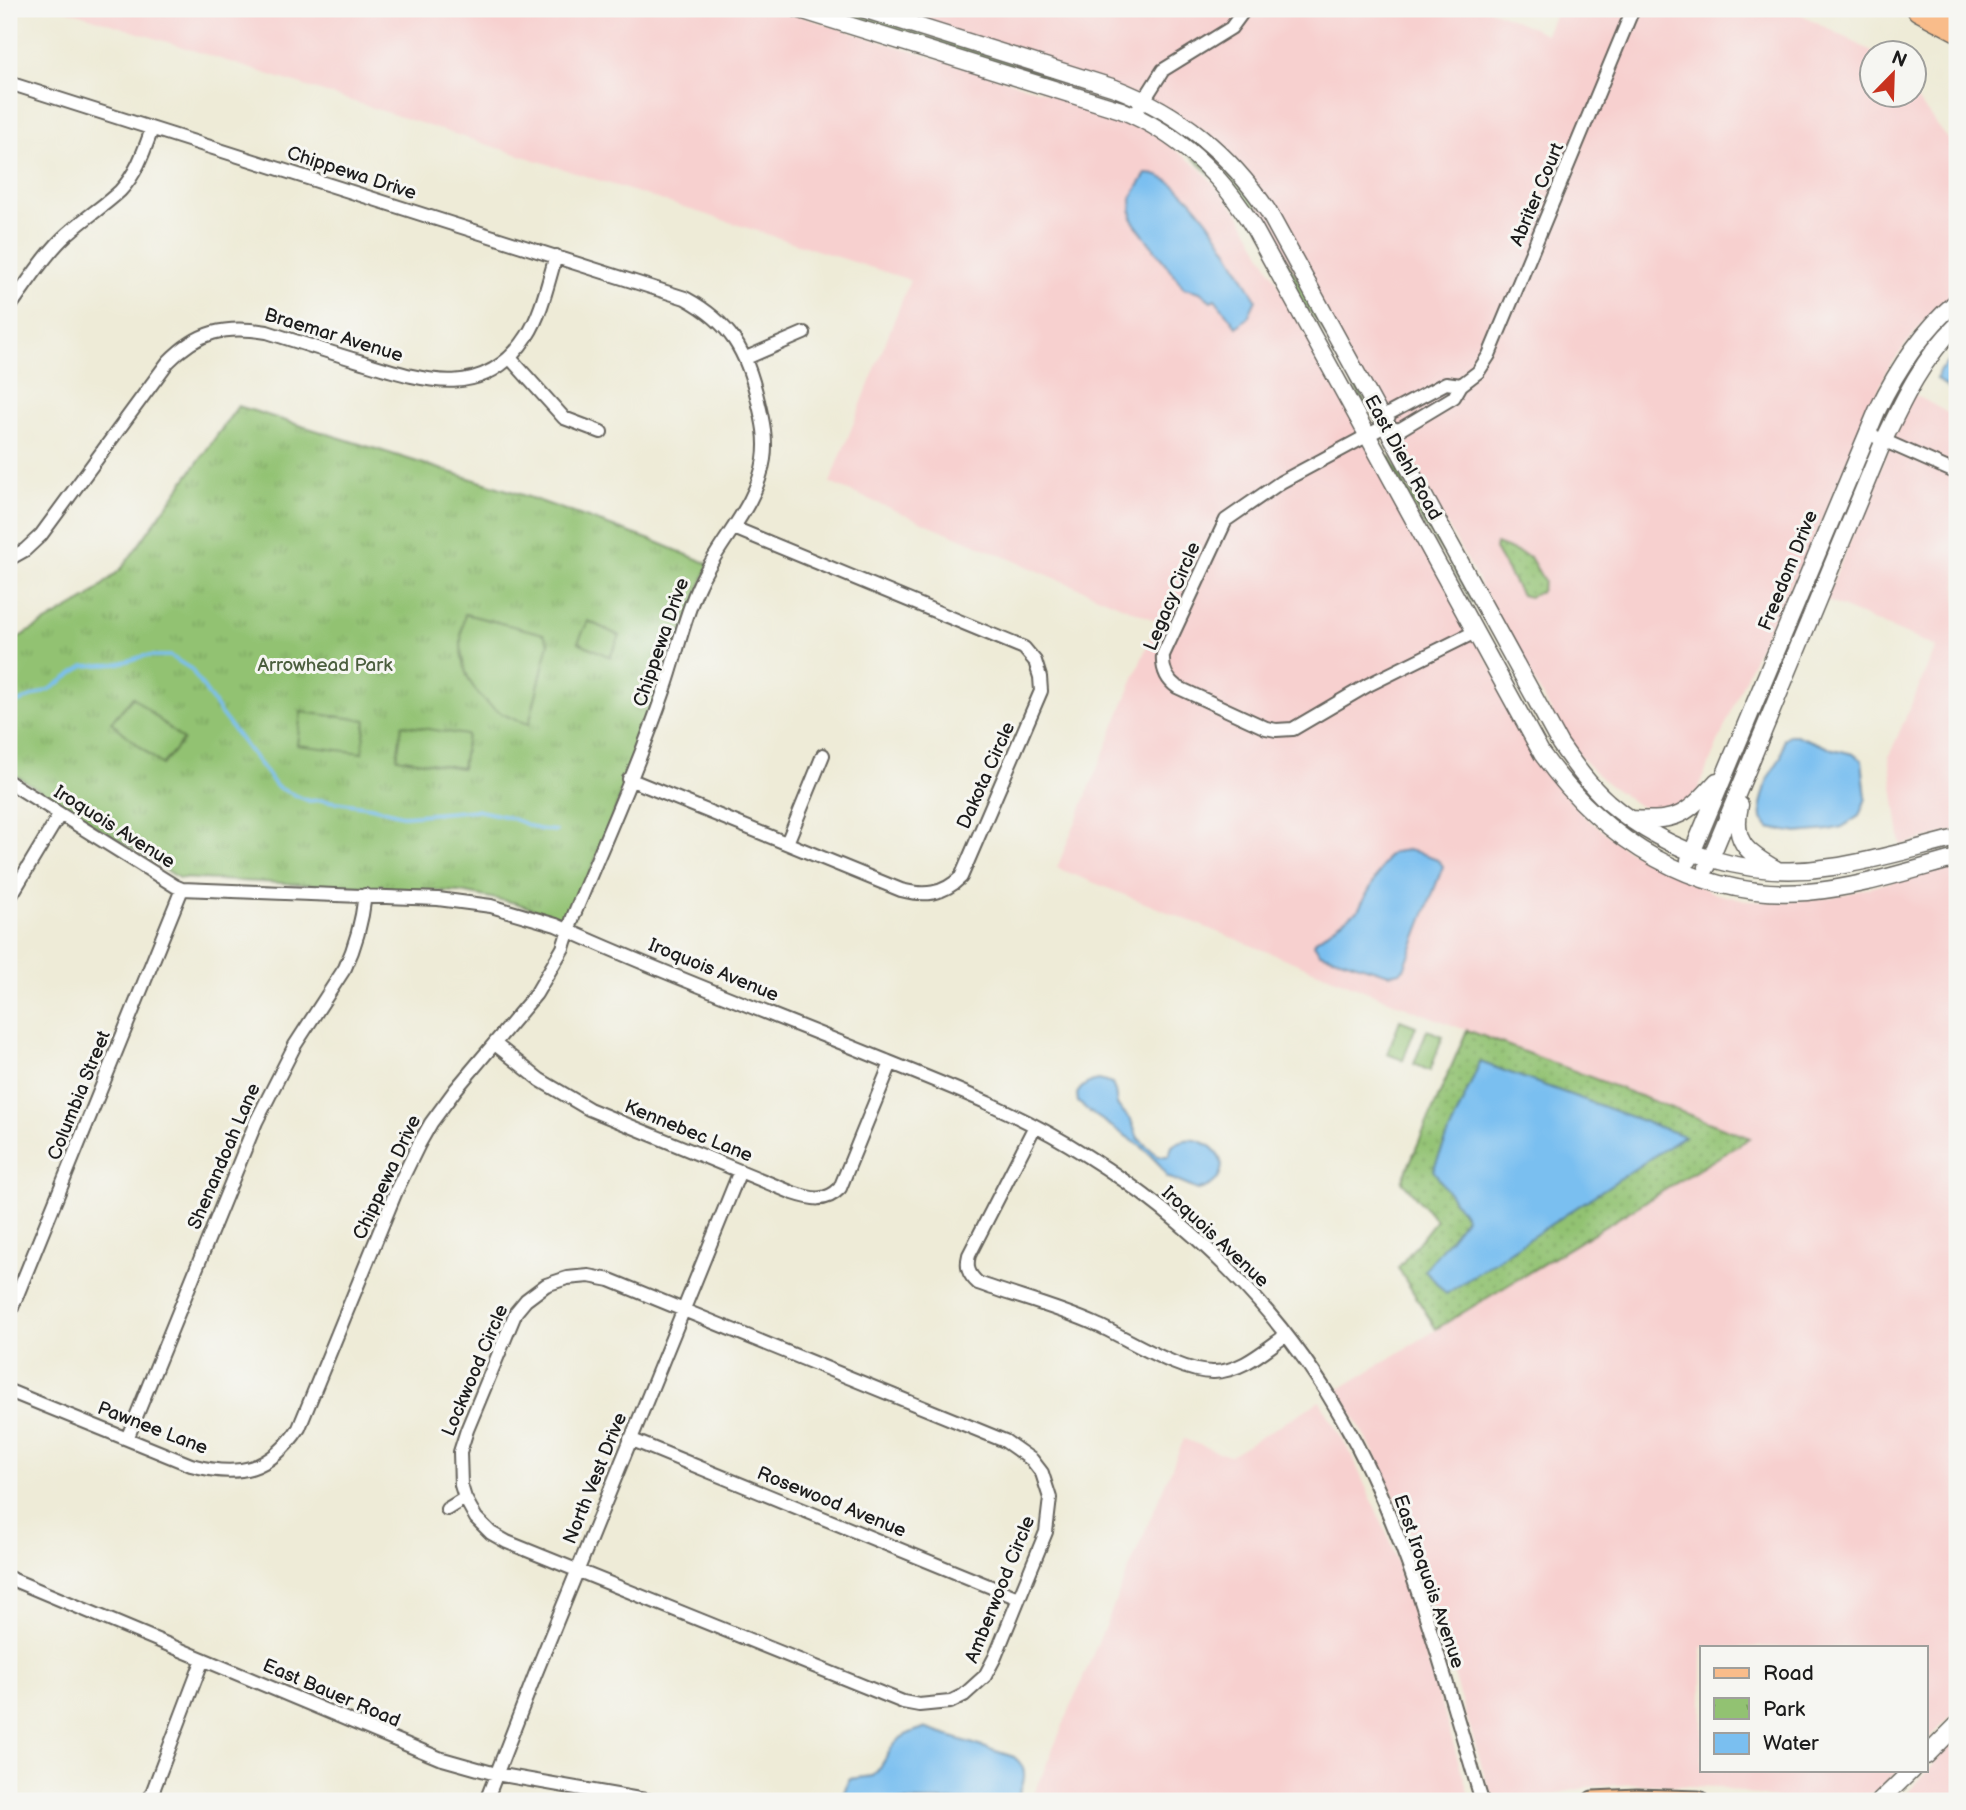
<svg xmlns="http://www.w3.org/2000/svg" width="1966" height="1810" viewBox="0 0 1966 1810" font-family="'Balsamiq Sans',sans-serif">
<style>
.built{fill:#f7d0cf}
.grass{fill:url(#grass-dots);stroke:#576f47;stroke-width:2}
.park{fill:url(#park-tufts);stroke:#576f47;stroke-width:2}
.pitch{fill:#92c272;stroke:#576f47;stroke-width:2}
.water{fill:#7abff0;stroke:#4b6e86;stroke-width:2}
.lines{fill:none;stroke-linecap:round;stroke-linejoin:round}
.stream{stroke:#7abff0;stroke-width:3.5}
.minor-casing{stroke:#66645d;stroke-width:16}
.tertiary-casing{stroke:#66645d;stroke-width:19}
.primary-casing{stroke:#66645d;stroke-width:23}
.motorway-casing{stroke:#66645d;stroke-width:26}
.minor{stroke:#fff;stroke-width:12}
.tertiary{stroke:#fff;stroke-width:16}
.primary{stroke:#f9bc8a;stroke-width:19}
.motorway{stroke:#f9bc8a;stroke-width:23}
.labels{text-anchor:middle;stroke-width:6;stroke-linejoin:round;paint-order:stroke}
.street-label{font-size:19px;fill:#1c1c1c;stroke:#f6f6f2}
.park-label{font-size:19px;fill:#4b5e3e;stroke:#f6f6f2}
</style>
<defs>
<pattern id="grass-dots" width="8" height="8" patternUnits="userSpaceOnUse" patternTransform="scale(1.75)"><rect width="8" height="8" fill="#92c272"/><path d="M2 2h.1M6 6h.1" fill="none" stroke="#7da662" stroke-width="1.8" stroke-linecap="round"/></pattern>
<pattern id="park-tufts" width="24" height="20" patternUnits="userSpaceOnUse" patternTransform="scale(1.75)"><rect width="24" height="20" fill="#92c272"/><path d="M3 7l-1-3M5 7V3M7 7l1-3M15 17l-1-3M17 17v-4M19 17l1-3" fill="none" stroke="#7da662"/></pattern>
</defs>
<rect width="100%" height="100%" fill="#f6f6f2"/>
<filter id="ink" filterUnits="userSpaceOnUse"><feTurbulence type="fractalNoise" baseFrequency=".0143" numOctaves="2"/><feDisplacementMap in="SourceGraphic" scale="14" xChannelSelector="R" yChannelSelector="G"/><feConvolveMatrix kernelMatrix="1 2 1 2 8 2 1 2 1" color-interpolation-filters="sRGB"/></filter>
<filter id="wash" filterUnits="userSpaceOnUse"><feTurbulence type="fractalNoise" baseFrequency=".00686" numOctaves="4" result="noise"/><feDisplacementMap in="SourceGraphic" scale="28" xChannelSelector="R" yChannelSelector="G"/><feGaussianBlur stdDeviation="1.57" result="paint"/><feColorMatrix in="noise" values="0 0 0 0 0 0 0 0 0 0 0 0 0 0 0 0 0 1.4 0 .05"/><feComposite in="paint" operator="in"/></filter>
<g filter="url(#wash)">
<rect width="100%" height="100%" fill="#eeebd7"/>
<path class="built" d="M 64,9 L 778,9 L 1107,112 L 1152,132 L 1202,170 L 1240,215 L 1557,785 L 1583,815 L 1623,847 L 1644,859 L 1716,894 L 1750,901 L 1779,902 L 1834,897 L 1957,864 L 1957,1710 L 1926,1742 L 1926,1647 L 1702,1647 L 1702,1770 L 1899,1770 L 1876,1791 L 1859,1801 L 1787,1801 L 1719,1787 L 1634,1784 L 1589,1787 L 1519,1801 L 1496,1801 L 1488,1787 L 1410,1531 L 1369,1443 L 1338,1390 L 1749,1138 L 1421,1013 L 1057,868 L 1157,621 L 830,483 L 910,280 Z
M 883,9 L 1490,9 L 1546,34 L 1557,9 L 1791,9 L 1873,52 L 1871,94 L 1913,95 L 1949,140 L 1957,156 L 1957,290 L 1923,322 L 1888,369 L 1808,553 L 1756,653 L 1697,792 L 1680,807 L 1660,812 L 1650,810 L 1639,806 L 1605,782 L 1572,749 L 1404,448 L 1203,130 Z
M 1912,393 L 1957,418 L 1957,831 L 1901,845 L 1889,756 L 1936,647 L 1825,600 Z
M 1320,1401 L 1352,1456 L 1391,1543 L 1471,1801 L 1031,1801 L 1184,1439 L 1229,1456 Z
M 1957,1738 L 1957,1801 L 1900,1801 Z"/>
<path class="grass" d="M 817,9 L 876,19 L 1076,84 L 1040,78 Z
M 1159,119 C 1190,141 1231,170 1254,200 L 1368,406 L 1365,406 L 1324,331 L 1300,299 L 1254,216 L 1156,122 Z
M 1391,457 L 1408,490 L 1435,527 L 1475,601 L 1472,602 L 1449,561 L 1422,522 L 1387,458 Z
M 1496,544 L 1530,557 L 1544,581 L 1541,591 L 1530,597 L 1521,595 L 1495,549 Z
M 1467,1030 L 1750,1138 L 1436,1329 L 1398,1268 L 1436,1220 L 1402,1181 Z"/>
<path class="park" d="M 238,406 L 514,492 L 659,543 L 709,564 L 669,673 L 571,922 L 516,903 L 461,892 L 179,878 L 9,771 L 9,643 L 89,597 L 122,568 Z"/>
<path class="pitch" d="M 465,614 L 544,634 L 549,643 L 529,724 C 475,710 451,668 465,614 Z
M 588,621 L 620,636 L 610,657 L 578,642 Z
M 133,697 L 183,740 L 162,765 L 111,722 Z
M 301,712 L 366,720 L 362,753 L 297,745 Z
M 402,725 L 467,735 L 462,768 L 397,758 Z
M 1400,1020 L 1416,1026 L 1403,1060 L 1387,1054 Z
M 1427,1030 L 1443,1036 L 1430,1071 L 1414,1064 Z"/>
<path class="water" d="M 1146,174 C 1188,172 1238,267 1256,300 L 1248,317 L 1237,327 L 1215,299 L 1211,301 L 1200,292 L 1184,288 L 1132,220 L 1131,198 Z
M 1957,354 L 1957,395 L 1937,379 L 1939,371 Z
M 1796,735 L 1829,748 L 1853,754 L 1862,760 L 1866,798 L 1859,816 L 1842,827 L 1829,830 L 1797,833 L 1774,829 L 1769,828 L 1762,819 L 1761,804 L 1768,778 L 1781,757 L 1784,739 L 1789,735 Z
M 1407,850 C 1419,853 1436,855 1443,866 L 1404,969 L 1400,972 L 1389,974 L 1320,953 L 1314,944 L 1316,940 L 1358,910 L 1388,856 L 1394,852 Z
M 1480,1062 L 1684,1136 L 1446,1294 L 1425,1270 L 1466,1218 L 1433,1170 Z
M 1099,1080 L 1112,1084 L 1115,1091 L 1117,1105 L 1131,1120 L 1138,1138 L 1158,1156 L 1169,1156 L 1172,1146 C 1191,1132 1217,1143 1222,1165 C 1221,1179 1212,1187 1198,1190 L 1167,1177 L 1159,1164 L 1142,1147 L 1087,1110 L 1078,1102 L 1077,1094 C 1081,1086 1090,1081 1099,1080 Z
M 924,1728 L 1014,1757 C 1031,1770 1023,1784 1016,1801 L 841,1801 L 849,1779 L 873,1776 C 897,1750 882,1741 924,1728 Z"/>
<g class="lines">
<path class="stream" d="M 19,702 L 52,688 L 84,666 L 117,664 L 144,656 L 170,656 L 191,669 L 221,714 L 277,787 L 295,795 L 309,801 L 321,800 L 371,807 L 406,816 L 476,810 L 508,817 L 538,829 L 556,831"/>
</g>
</g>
<g filter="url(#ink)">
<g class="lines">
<g class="minor-casing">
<path id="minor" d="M 9,83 L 685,298 C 731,323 747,352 758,401 C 763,421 767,439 764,459 C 757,507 718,542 699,585 C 683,619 677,655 664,691 C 638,767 604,842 573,917 L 563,948 L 536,994 L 456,1089 L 431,1123 L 419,1144 L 397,1189 L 299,1428 C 270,1471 239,1478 191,1465 L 9,1391
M 1134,116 L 1163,70 L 1231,28 L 1245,9
M 9,308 C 26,285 41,260 62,239 C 80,221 102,208 120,191 C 137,173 144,151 152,129
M 510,358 L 564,418 L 601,432
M 746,358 L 804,333
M 1385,426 L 1390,413 L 1446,383 L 1461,385
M 1867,433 L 1957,473
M 9,559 L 25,550 L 41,535 L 168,362 C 198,331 225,325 267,332 C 298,342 329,352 359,361 C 421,380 484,403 527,336 C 542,313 548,282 556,256
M 1475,632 L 1368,685 L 1293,729 L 1276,730 L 1266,728 L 1177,687 C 1166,679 1162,669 1163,655 L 1226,520 L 1281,482 L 1385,426 L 1399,430 L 1454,397 L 1461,385 L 1478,372 L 1489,355 L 1633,9
M 629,779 L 901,890 C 924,896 943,895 961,877 L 1041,691 L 1040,677 L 1035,661 L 1024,648 L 734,528
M 9,782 L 175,886 L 182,889 L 438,899 L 491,906 L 556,925 C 663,974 775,1015 884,1060 C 954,1088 1024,1115 1087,1156 C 1190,1220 1282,1312 1342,1418 C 1410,1536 1442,1672 1482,1801
M 787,843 L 823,755
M 9,899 L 60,814
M 495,1044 L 540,1080 L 589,1109 L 793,1193 C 811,1199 826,1203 840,1188 L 891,1063
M 1035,1126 L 969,1255 C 966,1267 968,1274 978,1283 C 1017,1297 1057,1307 1095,1324 C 1128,1338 1179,1373 1214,1372 C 1243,1371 1263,1351 1285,1336
M 589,1276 L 610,1280 L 1005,1441 L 1032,1460 L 1042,1473 L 1050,1498 L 1046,1532 L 995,1657 L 985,1676 L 964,1695 L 950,1702 L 919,1705 L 903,1702 L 507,1542 L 491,1533 L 476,1518 L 465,1498 L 461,1485 L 460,1452 L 467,1430 L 516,1312 L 526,1300 L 546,1285 L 567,1278 Z
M 9,1315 L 182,889
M 127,1439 L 256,1122 L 295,1045 L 345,968 C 356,945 362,921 365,895
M 630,1439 L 1018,1598
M 447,1509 L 465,1498
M 9,1578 L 439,1758 L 496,1774 L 651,1801
M 149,1801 L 203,1659
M 486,1801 L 535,1675 L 740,1171"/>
</g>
<g class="tertiary-casing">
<path id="tertiary" d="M 797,9 L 1121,110 C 1179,134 1223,176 1255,230 L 1542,754 C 1604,841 1697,900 1807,892 C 1857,888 1908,871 1957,858
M 863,9 L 1115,88 C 1180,113 1229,153 1268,211 L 1560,744 C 1574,764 1589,785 1608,802 C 1670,855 1751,880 1832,867 C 1874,861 1916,848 1957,838
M 1740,805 C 1732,842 1746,852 1776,869
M 1631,819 C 1679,822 1686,815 1717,781
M 1689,860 L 1877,411 C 1897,369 1921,332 1957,301
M 1707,867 L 1884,440 C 1904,398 1923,358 1957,325
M 1926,1756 L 1957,1725
M 1880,1801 L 1912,1770"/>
</g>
<g class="primary-casing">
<path id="primary" d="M 1593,1801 L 1637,1799 L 1698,1801"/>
</g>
<g class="motorway-casing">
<path id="motorway" d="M 1919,9 L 1957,29"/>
</g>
<use href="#minor" class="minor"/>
<use href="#tertiary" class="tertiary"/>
<use href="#primary" class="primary"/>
<use href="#motorway" class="motorway"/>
</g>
</g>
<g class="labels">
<g class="street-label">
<text transform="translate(352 172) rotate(18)" y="7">Chippewa Drive</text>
<text transform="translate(1536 194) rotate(-67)" y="7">Abriter Court</text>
<text transform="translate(334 334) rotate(17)" y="7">Braemar Avenue</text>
<text transform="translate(1404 457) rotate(61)" y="7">East Diehl Road</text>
<text transform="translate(1787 570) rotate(-68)" y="7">Freedom Drive</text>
<text transform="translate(1171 596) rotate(-67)" y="7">Legacy Circle</text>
<text transform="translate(660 642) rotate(-71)" y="7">Chippewa Drive</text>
<text transform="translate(985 775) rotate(-66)" y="7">Dakota Circle</text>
<text transform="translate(115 826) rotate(32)" y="7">Iroquois Avenue</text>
<text transform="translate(714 969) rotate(22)" y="7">Iroquois Avenue</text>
<text transform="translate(78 1095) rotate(-68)" y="7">Columbia Street</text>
<text transform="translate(689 1130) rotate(22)" y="7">Kennebec Lane</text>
<text transform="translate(223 1156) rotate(-67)" y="7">Shenandoah Lane</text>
<text transform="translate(386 1177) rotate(-65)" y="7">Chippewa Drive</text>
<text transform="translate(1216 1236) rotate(43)" y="7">Iroquois Avenue</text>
<text transform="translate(474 1370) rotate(-67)" y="7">Lockwood Circle</text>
<text transform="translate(153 1427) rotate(21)" y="7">Pawnee Lane</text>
<text transform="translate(594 1478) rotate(-68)" y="7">North Vest Drive</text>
<text transform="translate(832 1501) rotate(22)" y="7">Rosewood Avenue</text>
<text transform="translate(1430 1581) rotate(71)" y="7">East Iroquois Avenue</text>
<text transform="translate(999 1589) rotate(-68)" y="7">Amberwood Circle</text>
<text transform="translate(332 1692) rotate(23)" y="7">East Bauer Road</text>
</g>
<g class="park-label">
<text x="325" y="671">Arrowhead Park</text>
</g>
</g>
<rect width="1966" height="1810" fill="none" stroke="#f6f6f2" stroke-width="35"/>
<rect x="1700" y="1646" width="228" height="126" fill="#f6f6f2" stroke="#9f9f9c" stroke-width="2"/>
<rect x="1714" y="1668" width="35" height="10" fill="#f9bc8a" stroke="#9f9f9c" stroke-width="2"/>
<text x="1763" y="1680" font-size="21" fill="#1c1c1c">Road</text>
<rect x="1714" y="1698" width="35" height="21" fill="url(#park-tufts)" stroke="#9f9f9c" stroke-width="2"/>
<text x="1763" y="1716" font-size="21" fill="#1c1c1c">Park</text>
<rect x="1714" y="1733" width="35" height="21" fill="#7abff0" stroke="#9f9f9c" stroke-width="2"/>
<text x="1763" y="1750" font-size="21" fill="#1c1c1c">Water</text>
<g transform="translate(1893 74) rotate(23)"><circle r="33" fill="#f6f6f2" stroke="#9f9f9c" stroke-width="2"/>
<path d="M0-5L12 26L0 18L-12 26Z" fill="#c8321e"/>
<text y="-10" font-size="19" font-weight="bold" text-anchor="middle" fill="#1c1c1c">N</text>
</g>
</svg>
